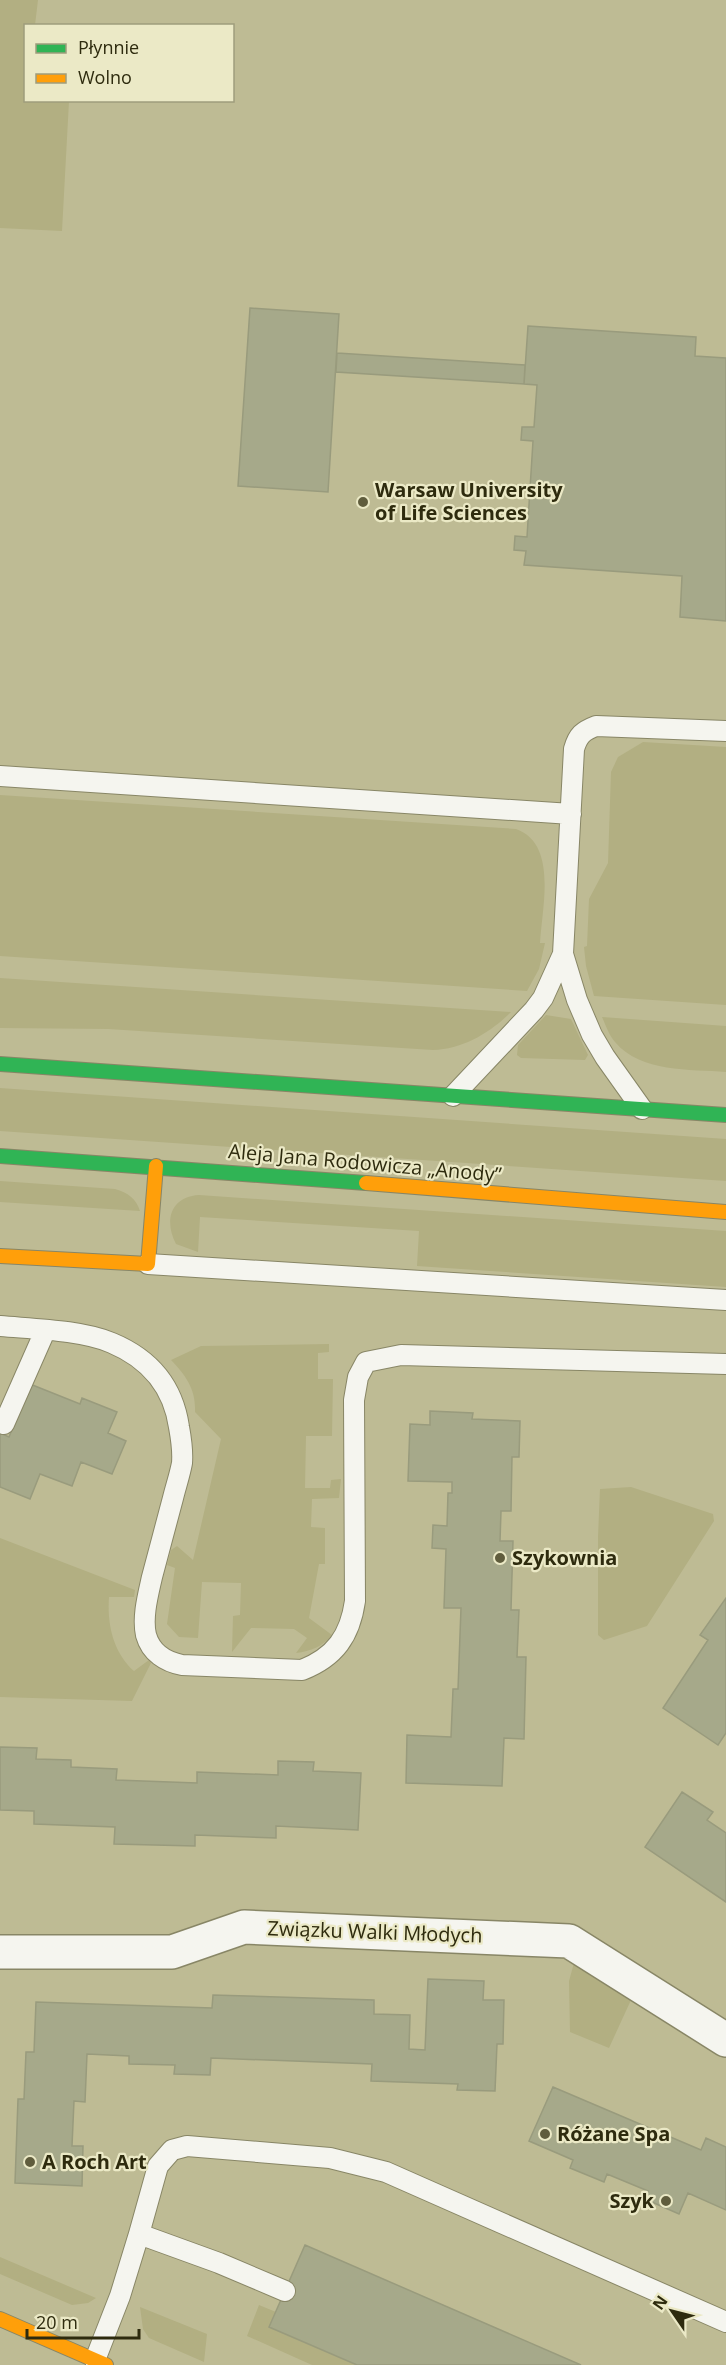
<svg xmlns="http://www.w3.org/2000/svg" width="726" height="2365" viewBox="0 0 726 2365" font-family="'Open Sans',sans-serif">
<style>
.green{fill:#b2af82}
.building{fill:#a6a98a;stroke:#999b7d;stroke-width:1.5}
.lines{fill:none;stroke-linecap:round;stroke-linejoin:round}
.lane-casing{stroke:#888666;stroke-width:22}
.street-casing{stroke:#888666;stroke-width:36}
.fast-casing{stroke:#888666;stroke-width:16}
.slow-casing{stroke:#888666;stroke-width:16}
.lane{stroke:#f5f5ef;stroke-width:20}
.street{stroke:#f5f5ef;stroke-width:33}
.fast{stroke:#30b455;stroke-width:14}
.slow{stroke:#ff9f0a;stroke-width:14}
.poi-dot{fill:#605d3d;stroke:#ebe9c6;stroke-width:2}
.labels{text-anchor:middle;stroke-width:4.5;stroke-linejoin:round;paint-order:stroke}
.poi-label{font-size:20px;font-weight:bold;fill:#2e2b0e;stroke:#ebe9c6;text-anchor:start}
.street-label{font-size:20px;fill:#2e2b0e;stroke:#ebe9c6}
</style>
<rect width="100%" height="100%" fill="#bebb94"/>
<path class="green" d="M 0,0 L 38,0 L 35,25 L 26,26 L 26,100 L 69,101 L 62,231 L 0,228 Z
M 643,742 L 726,747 L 726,1005 L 594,996 L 586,966 L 584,947 L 587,946 L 589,899 L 608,863 L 611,772 L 618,757 Z
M 0,795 L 516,829 C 558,844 542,907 540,943 L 545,943 L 539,969 L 527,991 L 0,956 Z
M 0,978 L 511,1012 C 490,1033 463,1049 433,1050 L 108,1029 L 0,1028 Z
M 546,1015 L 571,1019 L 588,1055 L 585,1060 L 521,1058 L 517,1055 L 518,1045 Z
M 602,1017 L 726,1026 L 726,1072 C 690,1069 641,1073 615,1042 C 609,1035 606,1026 602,1017 Z
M 0,1088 L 726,1139 L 726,1181 L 0,1131 Z
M 0,1181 L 115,1189 C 128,1193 136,1198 140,1211 L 0,1202 Z
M 199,1195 L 726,1231 L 726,1287 L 417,1266 L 419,1231 L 200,1217 L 198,1252 L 176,1244 C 164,1221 170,1197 199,1195 Z
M 329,1344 L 329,1352 L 318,1353 L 318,1379 L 333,1379 L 332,1436 L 306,1436 L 305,1488 L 330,1488 L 331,1480 L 341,1479 L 339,1498 L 312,1499 L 311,1527 L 325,1528 L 325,1564 L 319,1564 L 309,1618 L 332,1635 C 322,1647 311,1651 296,1653 L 307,1638 L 294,1629 L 251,1628 L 232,1652 L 233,1616 L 240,1615 L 241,1583 L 202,1582 L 198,1638 L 179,1637 L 167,1624 L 175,1568 L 167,1565 L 171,1550 L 177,1546 L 193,1560 L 221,1439 L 195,1412 C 196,1389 186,1376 171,1360 L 201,1346 Z
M 631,1487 L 713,1514 L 714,1521 L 647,1626 L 604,1640 L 598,1635 L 598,1537 L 600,1489 Z
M 0,1538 L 135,1590 L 134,1597 L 109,1597 C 107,1624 113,1652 134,1671 L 149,1660 L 151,1663 L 132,1701 L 0,1697 Z
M 574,1963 L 631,2000 L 609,2048 L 570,2032 L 569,1981 Z
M 0,2257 L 96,2298 L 88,2303 L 72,2305 L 0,2274 Z
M 259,2305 L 276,2312 L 270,2327 L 357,2365 L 312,2365 L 247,2336 Z
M 140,2307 L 207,2334 L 204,2362 L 149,2338 L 143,2329 Z"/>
<path class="building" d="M 250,308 L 339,314 L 328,492 L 238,486 Z
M 528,326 L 696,337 L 695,356 L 726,358 L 726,621 L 680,617 L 682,576 L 524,565 L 526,551 L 514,550 L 515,536 L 527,537 L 533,441 L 521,440 L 522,427 L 534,427 L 537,385 L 524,384 Z
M 337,353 L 525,365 L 524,384 L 336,372 Z
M 30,1384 L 80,1404 L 82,1398 L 117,1412 L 108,1433 L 126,1441 L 112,1474 L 81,1462 L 72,1486 L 40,1474 L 30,1499 L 0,1487 L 0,1433 L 9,1437 Z
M 430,1411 L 473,1413 L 472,1419 L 520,1421 L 519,1457 L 512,1457 L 511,1511 L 501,1511 L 500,1541 L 513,1541 L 511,1610 L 519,1610 L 517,1657 L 526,1657 L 524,1739 L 504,1738 L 502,1786 L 406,1783 L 407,1735 L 451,1737 L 453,1689 L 458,1689 L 461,1608 L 444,1608 L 446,1549 L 432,1548 L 433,1525 L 447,1526 L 448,1493 L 452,1493 L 452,1482 L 408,1481 L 410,1424 L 430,1425 Z
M 726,1598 L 726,1733 L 718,1745 L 663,1708 L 708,1640 L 700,1635 Z
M 0,1747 L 37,1748 L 36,1759 L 71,1760 L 71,1767 L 117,1769 L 116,1780 L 197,1783 L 197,1772 L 278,1775 L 278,1761 L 314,1762 L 313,1771 L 361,1773 L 358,1830 L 276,1826 L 276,1838 L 195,1835 L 195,1846 L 114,1844 L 115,1827 L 34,1824 L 34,1811 L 0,1810 Z
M 682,1792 L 713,1812 L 707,1820 L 726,1833 L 726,1902 L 645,1847 Z
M 428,1979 L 484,1981 L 483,2000 L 504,2000 L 503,2044 L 497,2044 L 495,2091 L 457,2090 L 458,2084 L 371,2081 L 372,2064 L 211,2058 L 210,2075 L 174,2074 L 175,2065 L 129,2064 L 129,2056 L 87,2054 L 85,2102 L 74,2101 L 72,2146 L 83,2146 L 82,2186 L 15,2183 L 18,2099 L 24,2099 L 26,2052 L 34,2052 L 36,2002 L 212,2008 L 213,1995 L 374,2000 L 374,2014 L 410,2015 L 409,2049 L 425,2050 Z
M 553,2087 L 701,2150 L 706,2138 L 726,2147 L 726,2210 L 688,2193 L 679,2214 L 645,2199 L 648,2191 L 607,2174 L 604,2182 L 570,2168 L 573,2160 L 529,2141 Z
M 305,2245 L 581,2365 L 357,2365 L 269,2327 Z"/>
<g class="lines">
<g class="lane-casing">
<path id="lane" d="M 0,776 L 571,814
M 453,1096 L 534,1010 L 543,998 L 563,954
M 642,1109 L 605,1057 L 592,1035 L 577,1000 L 563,954 L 574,749 C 578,735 583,731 596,726 L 726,731
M 148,1264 L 726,1300
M 0,1326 C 33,1329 82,1330 112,1343 C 150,1359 173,1386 179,1427 C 181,1438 183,1451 182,1463 C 180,1474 176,1486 173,1498 C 166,1524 159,1551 152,1577 C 148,1595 142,1617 146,1635 C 151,1653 166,1662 182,1665 L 302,1670 C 335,1657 350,1636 355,1601 L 354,1400 L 358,1377 L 366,1362 L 401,1355 L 726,1364
M 4,1424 L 45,1331
M 139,2234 L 158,2166 L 172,2150 L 187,2146 L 330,2158 L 386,2172 L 726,2322
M 95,2360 L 120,2296 L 139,2234 L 219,2263 L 285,2291"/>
</g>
<g class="street-casing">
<path id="street" d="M 0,1952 L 172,1952 L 244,1927 L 569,1941 L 726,2040"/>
</g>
<g class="fast-casing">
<path id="fast" d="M 0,1064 L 726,1115
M 0,1156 L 366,1183"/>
</g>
<g class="slow-casing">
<path id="slow" d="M 366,1183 L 726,1212
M 0,1256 L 148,1264 L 156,1166
M 0,2319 L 106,2365"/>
</g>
<use href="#lane" class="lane"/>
<use href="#street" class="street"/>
<use href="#fast" class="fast"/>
<use href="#slow" class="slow"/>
</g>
<g class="poi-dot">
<circle cx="363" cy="502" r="6"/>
<circle cx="500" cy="1558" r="6"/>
<circle cx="545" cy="2134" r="6"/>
<circle cx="30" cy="2162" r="6"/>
<circle cx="666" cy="2201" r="6"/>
</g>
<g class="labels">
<g class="poi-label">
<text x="375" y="497">Warsaw University<tspan x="375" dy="23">of Life Sciences</tspan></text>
<text x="512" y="1565">Szykownia</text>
<text x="557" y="2141">Różane Spa</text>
<text x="42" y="2169">A Roch Art</text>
<text x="654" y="2208" text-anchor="end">Szyk</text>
</g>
<g class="street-label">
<text transform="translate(365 1163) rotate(5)" y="7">Aleja Jana Rodowicza „Anody”</text>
<text transform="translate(375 1932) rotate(2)" y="7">Związku Walki Młodych</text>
</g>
</g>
<rect x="24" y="24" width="210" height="78" fill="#ebe9c6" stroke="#9f9d7c" stroke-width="1.5"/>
<rect x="36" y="44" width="30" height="9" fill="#30b455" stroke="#9f9d7c" stroke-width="1.5"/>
<text x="78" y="54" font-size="18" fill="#2e2b0e">Płynnie</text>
<rect x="36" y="74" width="30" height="9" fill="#ff9f0a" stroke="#9f9d7c" stroke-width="1.5"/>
<text x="78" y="84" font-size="18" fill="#2e2b0e">Wolno</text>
<g transform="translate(672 2311) rotate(305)" stroke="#ebe9c6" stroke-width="4.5" paint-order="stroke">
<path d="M0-4.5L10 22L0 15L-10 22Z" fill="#2e2b0e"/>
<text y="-9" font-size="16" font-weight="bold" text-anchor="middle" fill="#2e2b0e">N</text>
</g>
<path d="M27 2329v9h112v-9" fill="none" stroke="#2e2b0e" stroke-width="3"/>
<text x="36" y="2329" font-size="18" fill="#2e2b0e" stroke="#ebe9c6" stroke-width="4.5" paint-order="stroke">20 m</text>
</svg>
